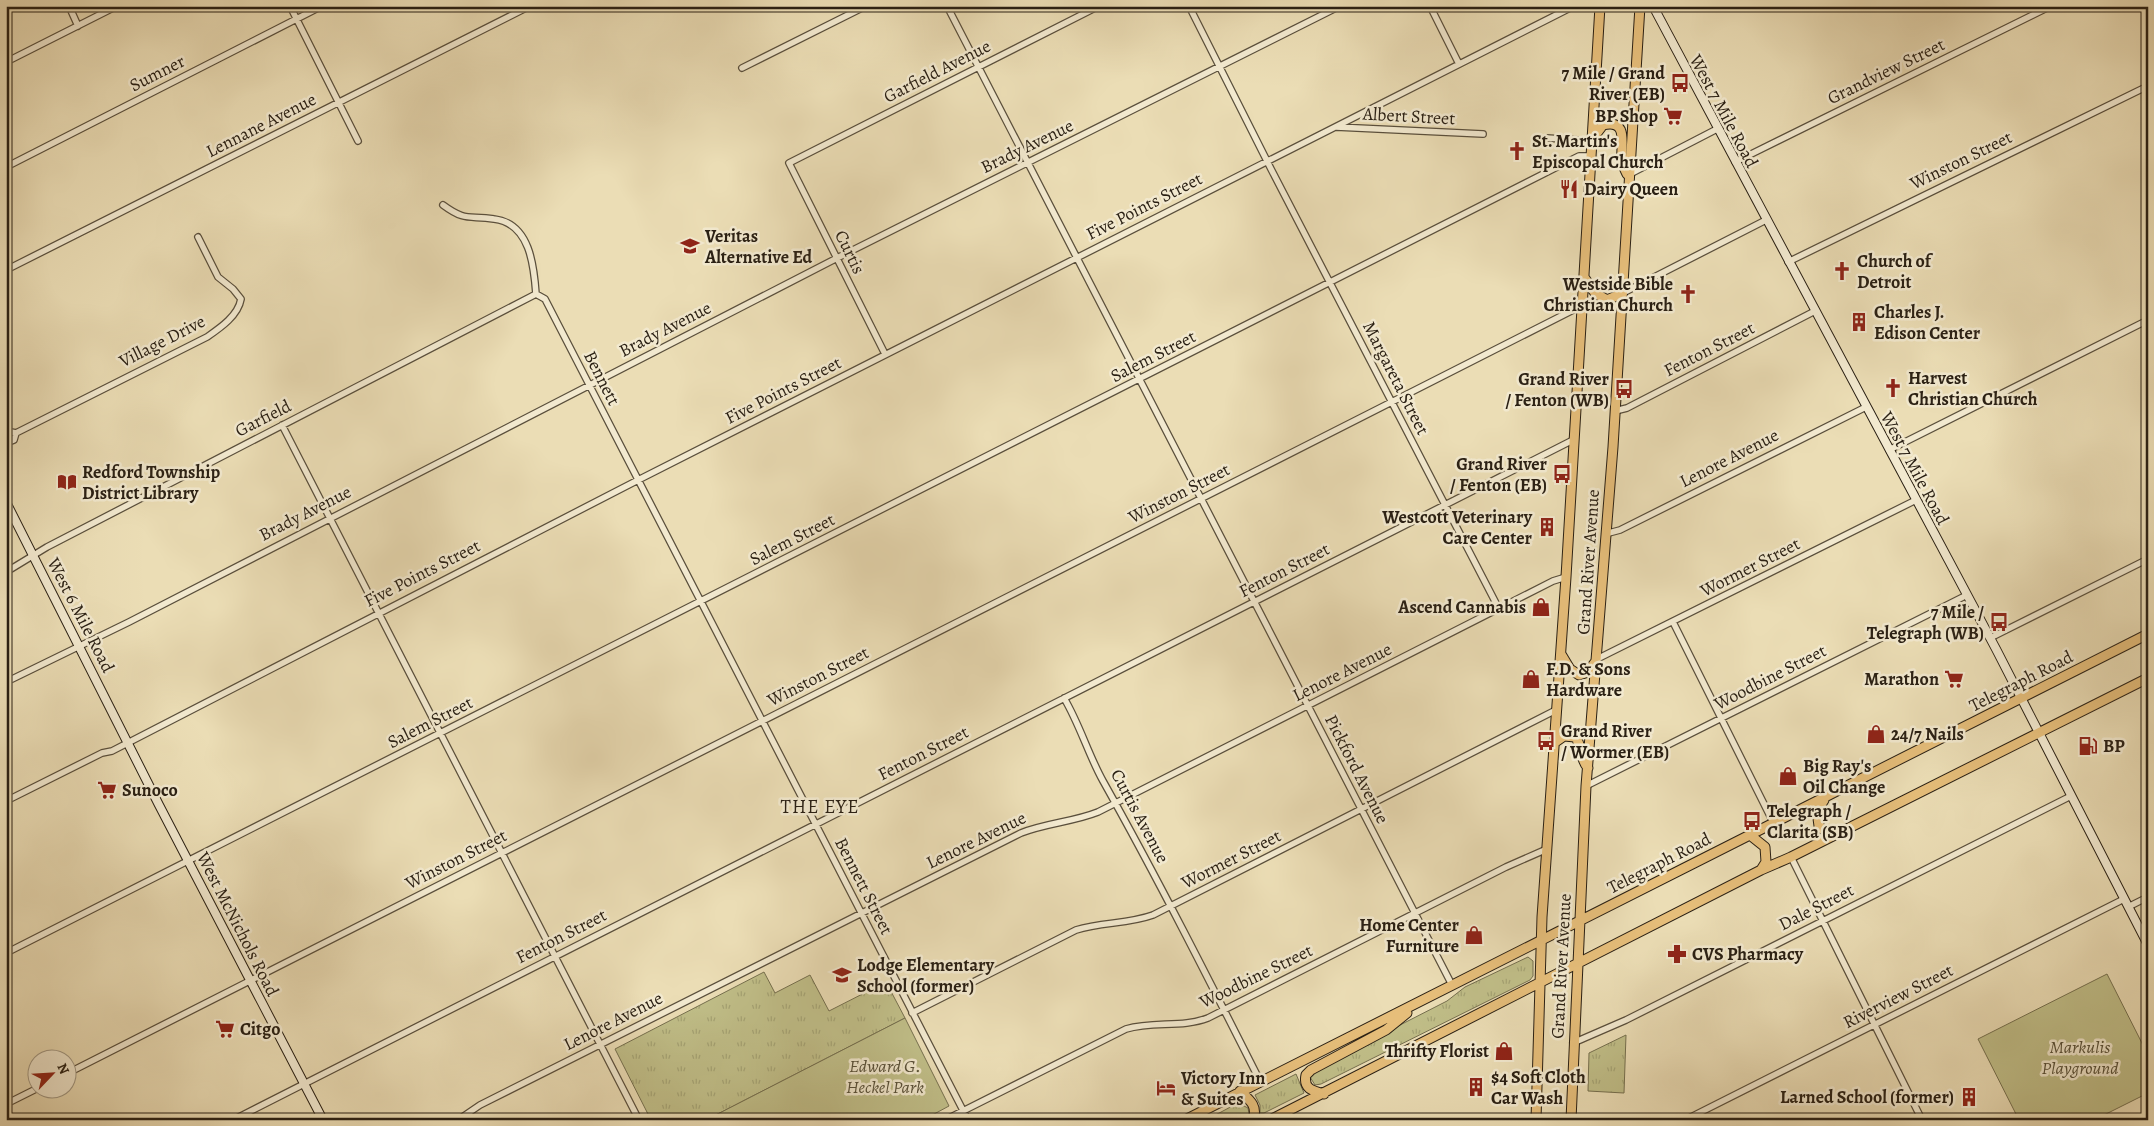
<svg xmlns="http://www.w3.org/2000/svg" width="2154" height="1126" viewBox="0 0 2154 1126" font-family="Alegreya,serif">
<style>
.grass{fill:url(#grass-tufts);stroke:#756f4e}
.green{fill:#c0be88;stroke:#756f4e}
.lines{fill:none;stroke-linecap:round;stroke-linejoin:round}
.street-casing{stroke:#5a4f3c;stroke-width:8}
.secondary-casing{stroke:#2a2014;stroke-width:10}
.primary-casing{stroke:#2a2014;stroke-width:11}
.street{stroke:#f2e9cf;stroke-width:5.5}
.secondary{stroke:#f2e9cf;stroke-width:8}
.primary{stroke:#e6be7a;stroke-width:9}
.labels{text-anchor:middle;stroke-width:5;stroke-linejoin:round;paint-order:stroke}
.street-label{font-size:18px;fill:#2a2014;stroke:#f2e9cf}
.poi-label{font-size:18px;font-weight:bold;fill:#2a2014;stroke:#f2e9cf;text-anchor:start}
.park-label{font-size:18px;font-style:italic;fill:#574f37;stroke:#f2e9cf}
.neighbourhood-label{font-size:19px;letter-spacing:1px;fill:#2a2014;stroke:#f2e9cf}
</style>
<defs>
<pattern id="grass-tufts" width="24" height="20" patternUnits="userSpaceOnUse" patternTransform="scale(1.25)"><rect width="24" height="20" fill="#c0be88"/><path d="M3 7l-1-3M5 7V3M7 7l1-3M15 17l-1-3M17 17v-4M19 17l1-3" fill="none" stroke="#a5a374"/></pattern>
</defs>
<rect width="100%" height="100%" fill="#ebddb5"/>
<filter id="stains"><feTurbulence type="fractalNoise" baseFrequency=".004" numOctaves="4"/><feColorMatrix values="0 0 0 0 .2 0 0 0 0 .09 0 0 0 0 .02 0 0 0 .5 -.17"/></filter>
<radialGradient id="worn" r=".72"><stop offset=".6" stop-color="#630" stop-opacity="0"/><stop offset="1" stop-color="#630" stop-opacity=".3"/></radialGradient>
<path class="grass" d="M 1528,957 L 1533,961 L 1533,976 L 1530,980 L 1321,1084 L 1315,1085 L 1310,1077 L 1318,1067 L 1447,1001 L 1465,987 Z
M 764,972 L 775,993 L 810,975 L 829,1011 L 886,982 L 905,1018 L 706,1120 L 651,1120 L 615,1049 Z
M 1626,1035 L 1624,1093 L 1588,1091 L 1589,1053 Z
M 1296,1074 L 1304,1093 L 1264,1113 L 1260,1113 L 1260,1105 L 1255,1095 Z
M 1238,1103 L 1248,1108 L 1249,1114 L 1243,1120 L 1206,1120 Z"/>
<path class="green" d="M 2107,974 L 2148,1055 L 2148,1093 L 2094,1120 L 2019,1120 L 1978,1039 Z
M 905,1018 L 949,1106 L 923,1120 L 706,1120 Z"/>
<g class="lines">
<g class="street-casing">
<path id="street" d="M 69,6 L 78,26
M 290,6 L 358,141
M 947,6 L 1452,985
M 1189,6 L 1271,169 L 1499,609
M 1430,6 L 1459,64
M 6,62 L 117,6
M 742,68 L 866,6
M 1336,127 L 1483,134
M 1547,138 L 1592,141
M 1735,162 L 2051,6
M 6,167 L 322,6
M 1628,175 L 1717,129
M 443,205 C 466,222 469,215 494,219 C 530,223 534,266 536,294
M 1788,262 L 2148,86
M 6,270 L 530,6
M 536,294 L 545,299 L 968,1120
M 1621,294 L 1766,220
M 885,354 L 789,163 L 1099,6
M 1615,411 L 1627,408 L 1815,311
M 282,425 L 639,1120
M 6,431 L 16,433 L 14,440 L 6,443
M 16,433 L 207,337 C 220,328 238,316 241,299 L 233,289 L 218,277 L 198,237
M 1889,450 L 2148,320
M 1605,534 L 1620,530 L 1866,407
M 6,572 L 47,547 L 536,294
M 1673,622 L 1774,824
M 1990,638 L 2148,559
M 1597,659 L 1916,500
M 6,682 L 129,622 L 843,255 L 1340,6
M 1064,698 C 1080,725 1088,754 1103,781 C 1158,879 1209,980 1260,1081
M 1586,786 L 1967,595
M 6,801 L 102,753 L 112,751 L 644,477 L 1574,6
M 1791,857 L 1922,1120
M 2128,907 L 2148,897
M 6,953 L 1565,163 L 1579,156 L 1592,156
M 912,1013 L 1076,930 C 1102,922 1128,924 1153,915 L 1556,710
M 1573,1043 L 1626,1020 L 2071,796
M 68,1073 L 1581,306
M 6,1104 L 38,1088
M 233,1120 L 1573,440
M 458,1120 L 480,1105 L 1021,833 C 1046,823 1073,822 1098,812 L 1553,581 L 1566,577
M 945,1120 L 1126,1029 C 1154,1021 1182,1028 1208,1018 L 1506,867 L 1547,849
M 1685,1120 L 2124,899"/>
</g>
<g class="secondary-casing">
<path id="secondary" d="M 1653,6 L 1996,649 L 2148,945
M 6,502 L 159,805 L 323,1120"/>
</g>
<g class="primary-casing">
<path id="primary" d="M 1593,138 L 1603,125 C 1630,118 1620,147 1622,162 C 1623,166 1625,170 1627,174
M 1584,277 L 1595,293 L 1607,300 L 1621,294
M 1561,654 L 1570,669 L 1579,675 L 1588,672 L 1596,661
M 1554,743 L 1564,736 L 1575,737 C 1583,746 1579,758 1588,768
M 1824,800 L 1817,811 L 1819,826 L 1825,831 L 1838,832
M 1750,835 L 1765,847 L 1766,862 L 1761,870
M 1240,1091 C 1250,1100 1258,1106 1253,1120
M 1324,1094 C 1313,1091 1303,1089 1306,1075 L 1311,1070 L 1386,1030 L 1407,1013
M 1185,1120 L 2148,634
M 1270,1120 L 1761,870 L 1791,857 L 2148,678
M 1536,1120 L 1542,917 L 1566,577 L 1600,6
M 1571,1120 L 1586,786 L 1613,447 L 1640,6"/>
</g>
<use href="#street" class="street"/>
<use href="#secondary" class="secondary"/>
<use href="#primary" class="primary"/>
</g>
<defs>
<g id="bus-bare" transform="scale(1.5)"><path d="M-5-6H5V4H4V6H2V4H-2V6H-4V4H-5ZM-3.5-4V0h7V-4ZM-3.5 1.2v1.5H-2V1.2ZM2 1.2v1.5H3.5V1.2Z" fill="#8f2418" stroke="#f2e9cf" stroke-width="2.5" paint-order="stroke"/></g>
<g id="supermarket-bare" transform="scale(1.5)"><path d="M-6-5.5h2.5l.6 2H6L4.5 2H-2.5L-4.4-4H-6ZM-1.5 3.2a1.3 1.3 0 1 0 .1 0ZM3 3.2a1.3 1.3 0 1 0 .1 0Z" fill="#8f2418" stroke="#f2e9cf" stroke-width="2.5" paint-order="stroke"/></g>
<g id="church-bare" transform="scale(1.5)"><path d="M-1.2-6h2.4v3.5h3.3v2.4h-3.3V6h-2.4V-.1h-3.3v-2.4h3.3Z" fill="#8f2418" stroke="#f2e9cf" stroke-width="2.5" paint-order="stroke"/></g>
<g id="restaurant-bare" transform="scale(1.5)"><path d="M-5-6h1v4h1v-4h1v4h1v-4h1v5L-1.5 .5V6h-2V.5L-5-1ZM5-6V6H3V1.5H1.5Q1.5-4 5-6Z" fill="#8f2418" stroke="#f2e9cf" stroke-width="2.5" paint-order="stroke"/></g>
<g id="school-bare" transform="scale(1.5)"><path d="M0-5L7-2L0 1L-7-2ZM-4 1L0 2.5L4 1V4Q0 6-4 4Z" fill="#8f2418" stroke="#f2e9cf" stroke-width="2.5" paint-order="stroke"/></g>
<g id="building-bare" transform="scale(1.5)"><path d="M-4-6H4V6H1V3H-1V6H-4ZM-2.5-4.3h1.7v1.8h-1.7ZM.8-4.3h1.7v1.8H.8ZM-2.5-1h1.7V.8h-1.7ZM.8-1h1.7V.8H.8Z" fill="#8f2418" stroke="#f2e9cf" stroke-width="2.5" paint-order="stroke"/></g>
<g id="library-bare" transform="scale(1.5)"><path d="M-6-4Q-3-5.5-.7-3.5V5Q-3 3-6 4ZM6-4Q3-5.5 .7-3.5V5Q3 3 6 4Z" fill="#8f2418" stroke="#f2e9cf" stroke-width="2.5" paint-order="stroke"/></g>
<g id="shop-bare" transform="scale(1.5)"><path d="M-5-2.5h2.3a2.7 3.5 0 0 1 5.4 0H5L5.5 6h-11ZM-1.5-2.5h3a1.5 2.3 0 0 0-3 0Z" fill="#8f2418" stroke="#f2e9cf" stroke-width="2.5" paint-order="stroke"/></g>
<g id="fuel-bare" transform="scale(1.5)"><path d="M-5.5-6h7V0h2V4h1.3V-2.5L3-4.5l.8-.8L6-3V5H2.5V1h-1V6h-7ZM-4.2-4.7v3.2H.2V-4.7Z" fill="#8f2418" stroke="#f2e9cf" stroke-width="2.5" paint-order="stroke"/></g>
<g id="pharmacy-bare" transform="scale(1.5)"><path d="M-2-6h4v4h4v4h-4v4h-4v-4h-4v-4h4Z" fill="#8f2418" stroke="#f2e9cf" stroke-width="2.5" paint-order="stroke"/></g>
<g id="hotel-bare" transform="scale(1.5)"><path d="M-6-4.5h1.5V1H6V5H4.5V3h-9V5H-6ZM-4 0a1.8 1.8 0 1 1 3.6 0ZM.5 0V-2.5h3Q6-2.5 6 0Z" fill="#8f2418" stroke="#f2e9cf" stroke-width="2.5" paint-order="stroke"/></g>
</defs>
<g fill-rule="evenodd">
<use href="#bus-bare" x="1680" y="83"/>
<use href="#supermarket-bare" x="1673" y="116"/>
<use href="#church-bare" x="1517" y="151"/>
<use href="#restaurant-bare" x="1569" y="189"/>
<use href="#school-bare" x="690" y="246"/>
<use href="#church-bare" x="1842" y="271"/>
<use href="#church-bare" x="1688" y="294"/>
<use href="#building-bare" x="1859" y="322"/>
<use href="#church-bare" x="1893" y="388"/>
<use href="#bus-bare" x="1624" y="389"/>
<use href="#bus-bare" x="1562" y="474"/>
<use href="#library-bare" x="67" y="482"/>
<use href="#building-bare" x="1547" y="527"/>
<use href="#shop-bare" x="1541" y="607"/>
<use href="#bus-bare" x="1999" y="622"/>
<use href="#shop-bare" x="1531" y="679"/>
<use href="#supermarket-bare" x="1954" y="679"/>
<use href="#shop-bare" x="1876" y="734"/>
<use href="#bus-bare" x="1546" y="741"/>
<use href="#fuel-bare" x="2088" y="746"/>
<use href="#shop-bare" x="1788" y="776"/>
<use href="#supermarket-bare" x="107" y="790"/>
<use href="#bus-bare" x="1752" y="821"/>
<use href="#shop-bare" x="1474" y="935"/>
<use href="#pharmacy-bare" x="1677" y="954"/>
<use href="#school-bare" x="842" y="975"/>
<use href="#supermarket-bare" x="225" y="1029"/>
<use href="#shop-bare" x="1504" y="1051"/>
<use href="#building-bare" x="1476" y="1087"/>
<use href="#hotel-bare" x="1166" y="1088"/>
<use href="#building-bare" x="1969" y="1097"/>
</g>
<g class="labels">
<g class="street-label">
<text transform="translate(937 71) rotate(-27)" y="6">Garfield Avenue</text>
<text transform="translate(1886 71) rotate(-26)" y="6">Grandview Street</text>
<text transform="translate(157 73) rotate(-27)" y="6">Sumner</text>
<text transform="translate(1724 111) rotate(62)" y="6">West 7 Mile Road</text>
<text transform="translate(1409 116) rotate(3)" y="6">Albert Street</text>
<text transform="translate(261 125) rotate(-27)" y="6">Lennane Avenue</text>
<text transform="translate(1027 146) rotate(-26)" y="6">Brady Avenue</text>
<text transform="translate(1961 160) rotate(-26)" y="6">Winston Street</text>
<text transform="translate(1144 206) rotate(-27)" y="6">Five Points Street</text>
<text transform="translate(850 252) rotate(64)" y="6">Curtis</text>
<text transform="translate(665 329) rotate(-27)" y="6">Brady Avenue</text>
<text transform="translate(162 341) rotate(-27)" y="6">Village Drive</text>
<text transform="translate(1709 349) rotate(-27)" y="6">Fenton Street</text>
<text transform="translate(1153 356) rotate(-27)" y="6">Salem Street</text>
<text transform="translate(602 378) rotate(63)" y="6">Bennett</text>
<text transform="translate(1396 378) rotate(63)" y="6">Margareta Street</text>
<text transform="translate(783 390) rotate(-27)" y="6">Five Points Street</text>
<text transform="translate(263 418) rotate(-27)" y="6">Garfield</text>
<text transform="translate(1729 458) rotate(-27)" y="6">Lenore Avenue</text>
<text transform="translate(1915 468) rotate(62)" y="6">West 7 Mile Road</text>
<text transform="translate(1179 493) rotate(-27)" y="6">Winston Street</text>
<text transform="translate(305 513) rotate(-27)" y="6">Brady Avenue</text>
<text transform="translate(792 539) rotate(-27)" y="6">Salem Street</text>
<text transform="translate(1588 562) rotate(-86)" y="6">Grand River Avenue</text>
<text transform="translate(1750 567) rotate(-27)" y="6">Wormer Street</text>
<text transform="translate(1284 570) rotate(-27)" y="6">Fenton Street</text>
<text transform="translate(422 573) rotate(-27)" y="6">Five Points Street</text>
<text transform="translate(81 615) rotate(63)" y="6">West 6 Mile Road</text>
<text transform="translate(1342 672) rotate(-27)" y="6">Lenore Avenue</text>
<text transform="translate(818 676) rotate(-27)" y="6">Winston Street</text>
<text transform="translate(1770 677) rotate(-27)" y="6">Woodbine Street</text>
<text transform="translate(2021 681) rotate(-27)" y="6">Telegraph Road</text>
<text transform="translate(430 722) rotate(-27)" y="6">Salem Street</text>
<text transform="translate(923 753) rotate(-27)" y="6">Fenton Street</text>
<text transform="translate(1357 769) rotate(63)" y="6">Pickford Avenue</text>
<text transform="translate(1140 816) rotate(62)" y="6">Curtis Avenue</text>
<text transform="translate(976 840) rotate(-26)" y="6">Lenore Avenue</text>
<text transform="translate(456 859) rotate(-27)" y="6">Winston Street</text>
<text transform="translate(1231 859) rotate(-27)" y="6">Wormer Street</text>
<text transform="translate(1659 863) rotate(-27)" y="6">Telegraph Road</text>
<text transform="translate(864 886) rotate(63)" y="6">Bennett Street</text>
<text transform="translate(1816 907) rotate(-27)" y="6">Dale Street</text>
<text transform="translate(238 924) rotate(63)" y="6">West McNichols Road</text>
<text transform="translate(561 936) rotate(-27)" y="6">Fenton Street</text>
<text transform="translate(1561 966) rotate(-87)" y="6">Grand River Avenue</text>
<text transform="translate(1256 976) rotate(-26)" y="6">Woodbine Street</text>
<text transform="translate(1898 996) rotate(-27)" y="6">Riverview Street</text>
<text transform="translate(613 1021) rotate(-27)" y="6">Lenore Avenue</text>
</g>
<g class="poi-label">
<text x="1665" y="79" text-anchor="end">7 Mile / Grand<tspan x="1665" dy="21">River (EB)</tspan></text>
<text x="1658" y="122" text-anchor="end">BP Shop</text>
<text x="1532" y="147">St. Martin's<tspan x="1532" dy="21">Episcopal Church</tspan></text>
<text x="1584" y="195">Dairy Queen</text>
<text x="705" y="242">Veritas<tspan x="705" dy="21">Alternative Ed</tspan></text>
<text x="1857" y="267">Church of<tspan x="1857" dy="21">Detroit</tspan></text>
<text x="1673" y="290" text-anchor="end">Westside Bible<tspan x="1673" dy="21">Christian Church</tspan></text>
<text x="1874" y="318">Charles J.<tspan x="1874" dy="21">Edison Center</tspan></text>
<text x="1908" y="384">Harvest<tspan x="1908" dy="21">Christian Church</tspan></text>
<text x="1609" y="385" text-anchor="end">Grand River<tspan x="1609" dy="21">/ Fenton (WB)</tspan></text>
<text x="1547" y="470" text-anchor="end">Grand River<tspan x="1547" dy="21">/ Fenton (EB)</tspan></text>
<text x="82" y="478">Redford Township<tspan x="82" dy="21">District Library</tspan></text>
<text x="1532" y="523" text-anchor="end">Westcott Veterinary<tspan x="1532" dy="21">Care Center</tspan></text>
<text x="1526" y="613" text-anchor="end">Ascend Cannabis</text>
<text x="1984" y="618" text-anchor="end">7 Mile /<tspan x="1984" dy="21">Telegraph (WB)</tspan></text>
<text x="1546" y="675">F.D. &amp; Sons<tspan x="1546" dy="21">Hardware</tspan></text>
<text x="1939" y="685" text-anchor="end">Marathon</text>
<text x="1561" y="737">Grand River<tspan x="1561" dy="21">/ Wormer (EB)</tspan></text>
<text x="1891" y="740">24/7 Nails</text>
<text x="2103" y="752">BP</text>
<text x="1803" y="772">Big Ray's<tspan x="1803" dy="21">Oil Change</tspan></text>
<text x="122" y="796">Sunoco</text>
<text x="1767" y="817">Telegraph /<tspan x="1767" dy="21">Clarita (SB)</tspan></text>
<text x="1459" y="931" text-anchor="end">Home Center<tspan x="1459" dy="21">Furniture</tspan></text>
<text x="1692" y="960">CVS Pharmacy</text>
<text x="857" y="971">Lodge Elementary<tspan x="857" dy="21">School (former)</tspan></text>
<text x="240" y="1035">Citgo</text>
<text x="1489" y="1057" text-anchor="end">Thrifty Florist</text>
<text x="1491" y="1083">$4 Soft Cloth<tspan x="1491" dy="21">Car Wash</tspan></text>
<text x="1181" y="1084">Victory Inn<tspan x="1181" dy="21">&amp; Suites</tspan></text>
<text x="1954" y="1103" text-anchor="end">Larned School (former)</text>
</g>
<g class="park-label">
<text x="2080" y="1053">Markulis<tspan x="2080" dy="21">Playground</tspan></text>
<text x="885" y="1072">Edward G.<tspan x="885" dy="21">Heckel Park</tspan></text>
</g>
<g class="neighbourhood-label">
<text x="820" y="813">THE EYE</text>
</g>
</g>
<rect width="2154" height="1126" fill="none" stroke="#ebddb5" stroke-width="25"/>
<rect x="8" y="8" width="2139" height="1111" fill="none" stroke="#2a2014" stroke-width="2.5"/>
<rect x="12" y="12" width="2129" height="1101" fill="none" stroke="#2a2014"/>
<g transform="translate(52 1074) rotate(65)"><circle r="24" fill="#f2e9cf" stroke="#a29984"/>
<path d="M0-4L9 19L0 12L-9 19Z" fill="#8f2418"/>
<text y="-8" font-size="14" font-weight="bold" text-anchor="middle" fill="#2a2014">N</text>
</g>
<rect width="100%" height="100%" filter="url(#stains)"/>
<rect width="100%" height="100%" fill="url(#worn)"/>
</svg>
